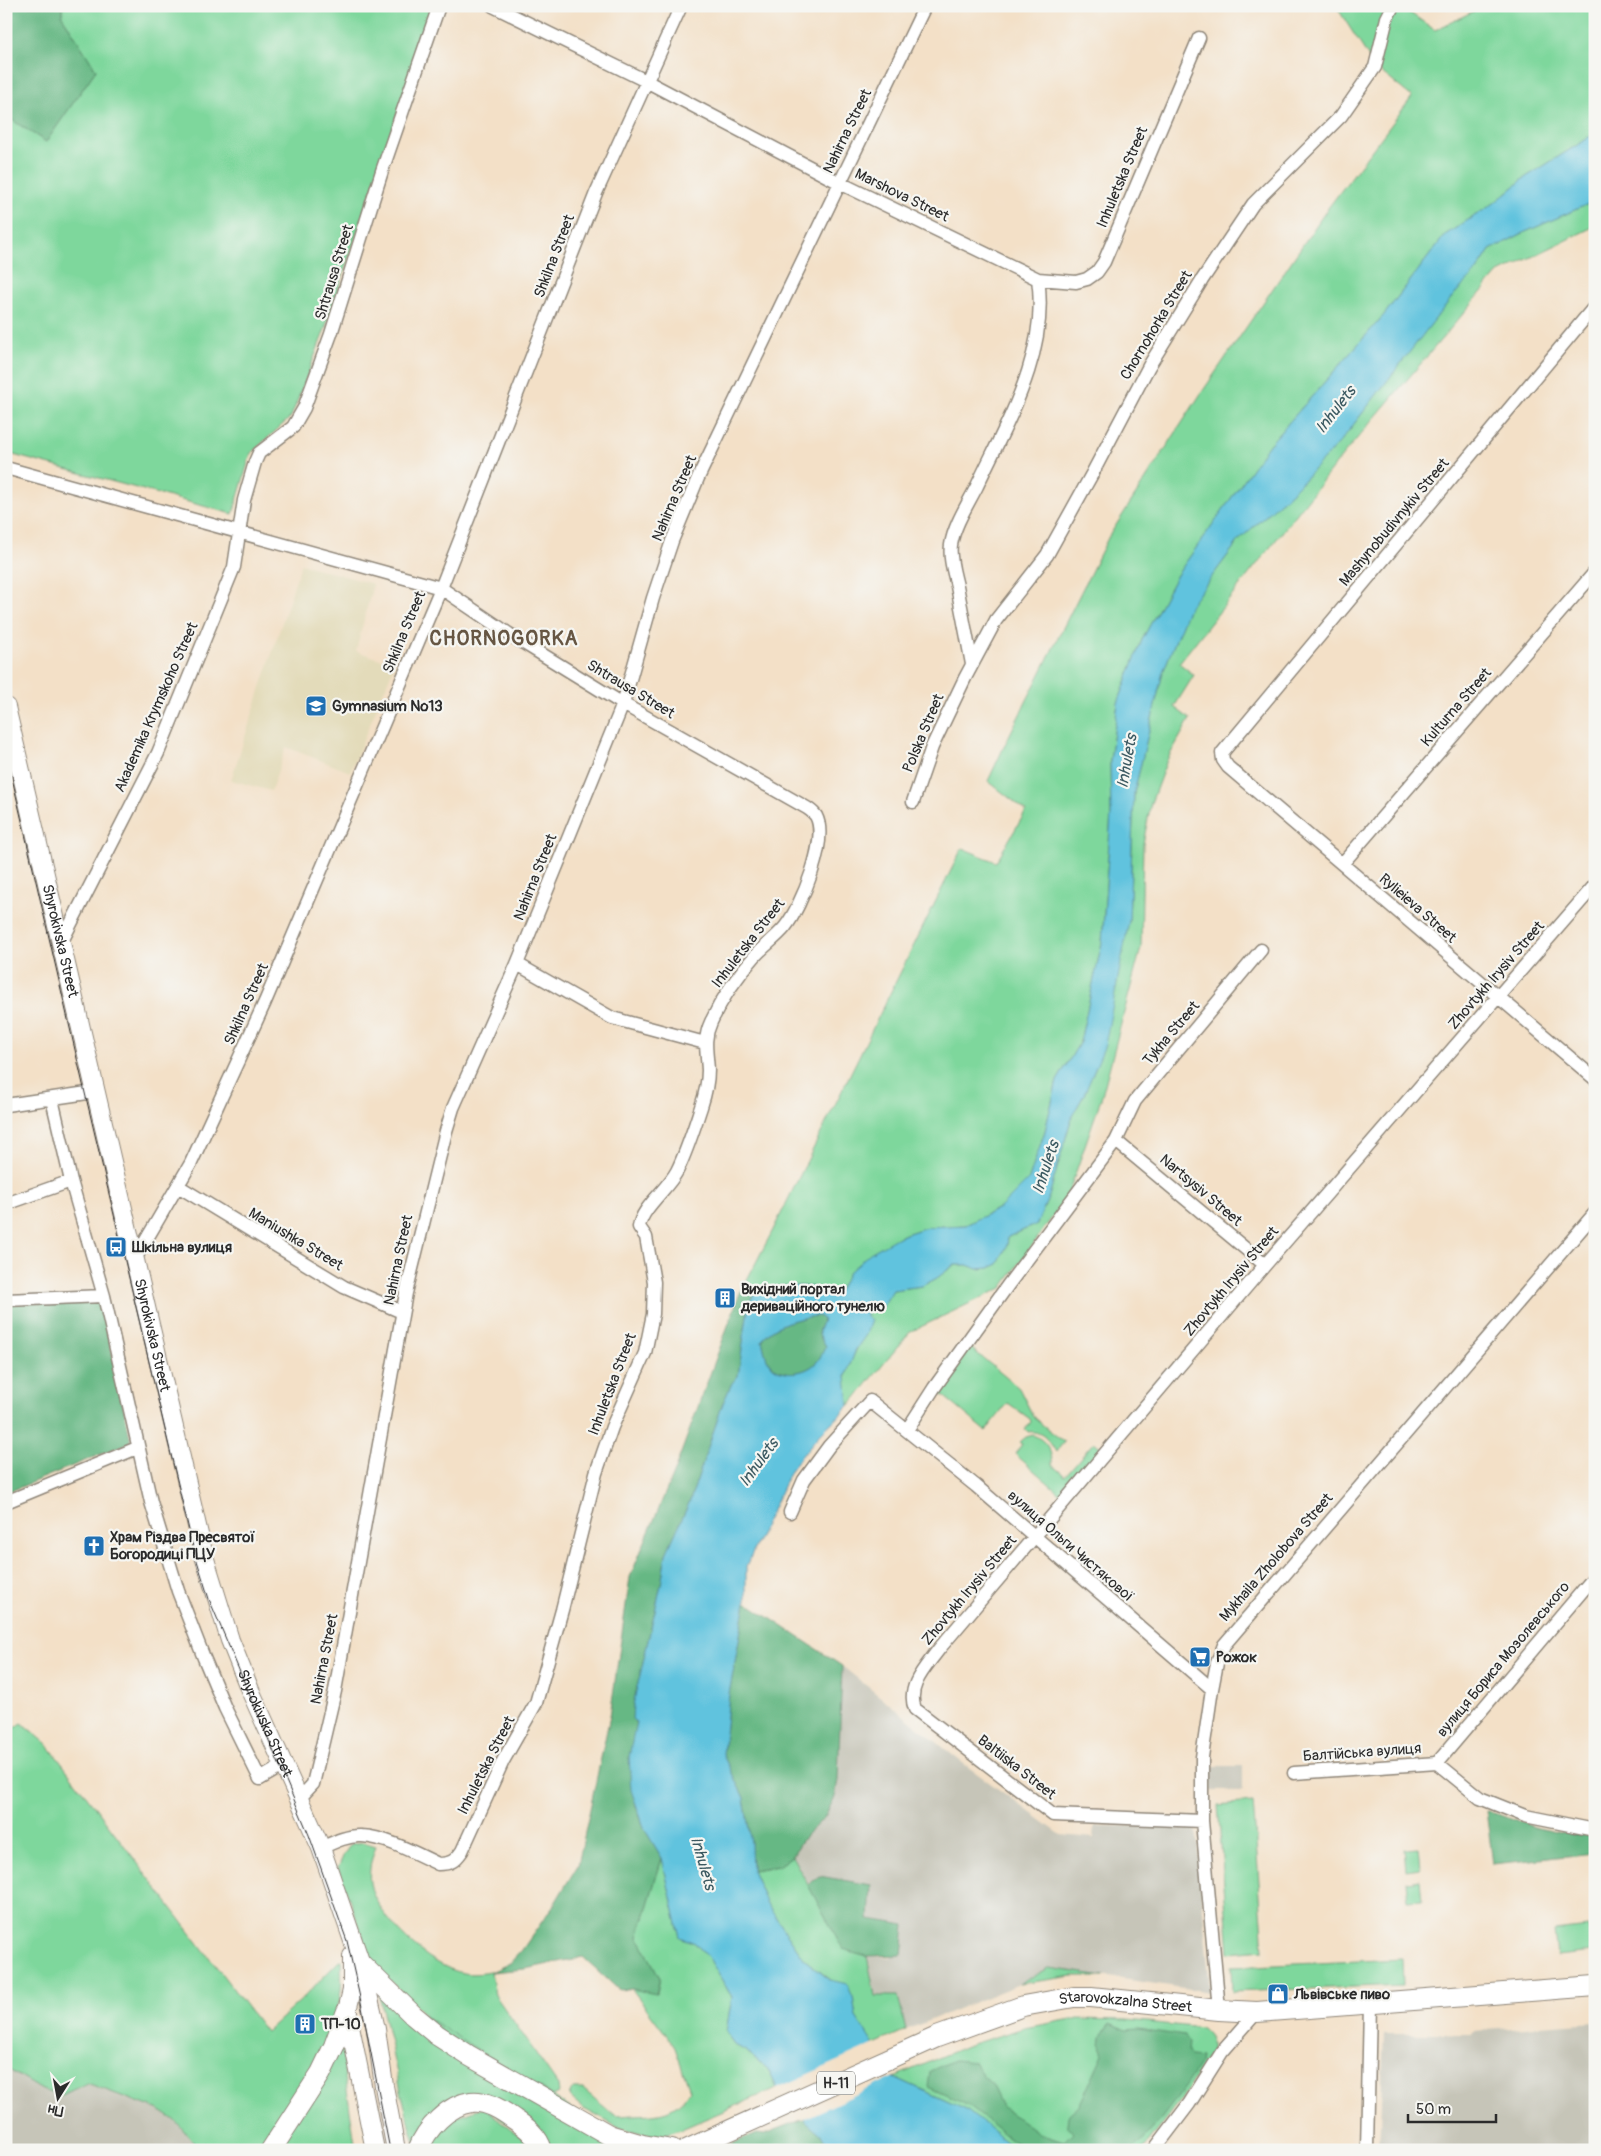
<svg xmlns="http://www.w3.org/2000/svg" width="1601" height="2156" viewBox="0 0 1601 2156" font-family="Pangolin,sans-serif">
<style>
.built{fill:#e3dbba}
.industrial{fill:#c6c5b8}
.green{fill:#7ed79c;stroke:#548164}
.forest{fill:#66b884;stroke:#487258}
.water{fill:#60c3de;stroke:#467784;fill-rule:evenodd}
.pier{fill:#f3e0c7}
.lines{fill:none;stroke-linecap:round;stroke-linejoin:round}
.minor-casing{stroke:#8f8679;stroke-width:15}
.secondary-casing{stroke:#8f8679;stroke-width:20}
.primary-casing{stroke:#8f8679;stroke-width:22}
.minor{stroke:#fff;stroke-width:12}
.secondary{stroke:#fff;stroke-width:18}
.primary{stroke:#fff;stroke-width:20}
.tram{stroke:#2b2b2b;stroke-width:1}
.labels{text-anchor:middle;stroke-width:4.5;stroke-linejoin:round;paint-order:stroke}
.shield{fill:#f6f6f2;stroke:#686867;stroke-width:1}
.shield-label{font-size:14px;font-weight:bold;fill:#2b2b2b}
.street-label{font-size:15px;fill:#2b2b2b;stroke:#f6f6f2}
.poi-label{font-size:15px;font-weight:bold;fill:#2b2b2b;stroke:#f6f6f2;text-anchor:start}
.water-label{font-size:16px;font-style:italic;fill:#3b5961;stroke:#f6f6f2}
.district-label{font-size:20px;font-weight:bold;letter-spacing:1px;fill:#665643;stroke:#f6f6f2}
</style>
<rect width="100%" height="100%" fill="#f6f6f2"/>
<filter id="ink" filterUnits="userSpaceOnUse"><feTurbulence type="fractalNoise" baseFrequency=".02" numOctaves="2"/><feDisplacementMap in="SourceGraphic" scale="10" xChannelSelector="R" yChannelSelector="G"/><feConvolveMatrix kernelMatrix="1 2 1 2 8 2 1 2 1" color-interpolation-filters="sRGB"/></filter>
<filter id="wash" filterUnits="userSpaceOnUse"><feTurbulence type="fractalNoise" baseFrequency=".0096" numOctaves="4" result="noise"/><feDisplacementMap in="SourceGraphic" scale="20" xChannelSelector="R" yChannelSelector="G"/><feGaussianBlur stdDeviation="1.12" result="paint"/><feColorMatrix in="noise" values="0 0 0 0 0 0 0 0 0 0 0 0 0 0 0 0 0 1.4 0 .05"/><feComposite in="paint" operator="in"/></filter>
<g filter="url(#wash)">
<rect width="100%" height="100%" fill="#f3e0c7"/>
<path class="built" d="M 301,564 L 373,584 L 356,651 L 395,664 L 350,772 L 286,747 L 271,791 L 231,780 Z"/>
<path class="industrial" d="M 842,1666 L 960,1761 L 1061,1835 L 1094,1838 L 1095,1826 L 1196,1826 L 1210,1992 L 1049,1968 L 1019,1984 L 906,2030 L 898,1996 L 875,1996 L 867,1956 L 891,1957 L 869,1919 L 871,1885 L 819,1876 L 808,1885 L 792,1856 L 806,1835 L 824,1818 L 835,1797 L 838,1779 Z
M 1211,1766 L 1243,1766 L 1243,1791 L 1211,1791 Z
M 1595,2022 L 1595,2150 L 1379,2150 L 1384,2034 L 1472,2034 L 1473,2031 Z
M 6,2068 L 60,2096 L 87,2083 L 159,2110 L 176,2121 L 195,2143 L 193,2150 L 6,2150 Z"/>
<path class="green" d="M 62,6 L 433,6 L 324,332 L 291,417 L 251,453 L 233,514 L 6,453 L 6,116 L 46,142 L 96,70 L 62,16 Z
M 1336,6 L 1400,6 L 1435,30 L 1476,10 L 1479,6 L 1595,6 L 1595,134 L 1526,177 L 1493,204 L 1445,235 L 1384,315 L 1268,446 L 1177,575 L 1142,640 L 1118,703 L 1110,761 L 1111,814 L 1102,943 L 1080,1042 L 1057,1081 L 1045,1131 L 1029,1179 L 1001,1207 L 966,1225 L 927,1227 L 900,1236 L 849,1272 L 838,1292 C 801,1282 776,1286 740,1293 L 773,1230 L 962,848 L 996,862 L 1026,811 L 988,781 L 1010,734 L 1109,536 L 1200,395 L 1328,208 L 1412,97 L 1375,67 Z
M 1595,201 L 1595,226 L 1497,274 L 1343,455 L 1179,663 L 1194,675 L 1174,707 L 1190,719 L 1167,760 L 1151,803 L 1143,844 L 1141,948 L 1102,1096 L 1068,1195 L 1002,1288 L 910,1332 L 849,1406 C 849,1397 845,1387 846,1378 C 847,1363 865,1336 871,1320 L 866,1316 L 865,1302 L 872,1301 L 883,1307 L 887,1297 L 893,1290 L 922,1286 L 937,1278 L 954,1265 L 967,1265 L 979,1269 L 989,1268 L 998,1264 L 1007,1245 L 1008,1237 L 1037,1224 L 1049,1196 L 1072,1116 L 1084,1095 L 1129,921 L 1134,793 L 1163,672 L 1189,607 L 1240,539 L 1294,490 L 1340,442 L 1455,293 L 1476,272 L 1490,250 L 1523,233 Z
M 966,1344 L 1019,1388 L 1034,1418 L 1064,1442 L 1056,1452 C 1050,1442 1042,1430 1028,1432 L 1025,1429 L 1031,1422 L 1030,1419 L 1008,1403 L 986,1431 L 934,1388 Z
M 1033,1435 C 1046,1440 1053,1452 1052,1465 L 1065,1476 L 1094,1442 L 1103,1449 L 1063,1496 L 1015,1454 L 1022,1444 L 1020,1442 L 1026,1437 Z
M 22,1723 L 47,1744 L 266,2032 L 300,2001 L 341,1959 C 341,1969 342,1980 341,1990 C 336,2043 287,2106 259,2150 L 193,2150 L 194,2143 L 176,2121 L 159,2110 L 87,2083 L 60,2096 L 42,2090 L 6,2068 L 6,1734 Z
M 1253,1802 L 1264,1950 L 1229,1953 L 1218,1805 Z
M 363,1842 L 376,1846 C 372,1857 368,1871 370,1883 C 376,1917 430,1968 464,1973 C 472,1975 483,1973 491,1972 L 495,1995 L 558,2085 L 559,2093 L 553,2096 L 442,2032 L 372,1962 L 338,1868 L 344,1854 L 351,1844 Z
M 1418,1848 L 1420,1868 L 1406,1870 L 1404,1849 Z
M 792,1856 L 843,1948 L 867,1956 L 875,1996 L 898,1996 L 906,2030 L 872,2045 L 856,2017 L 853,1997 L 805,1960 L 768,1906 L 752,1870 L 778,1866 Z
M 662,1858 L 680,1937 L 695,1943 L 709,1958 L 732,1997 L 726,2032 L 735,2045 L 746,2051 L 768,2069 L 777,2088 L 684,2128 L 662,2135 L 642,2134 L 621,2129 L 584,2109 L 569,2096 L 572,2089 L 583,2089 L 614,2115 C 621,2117 627,2115 634,2115 C 659,2114 676,2114 690,2090 L 674,2045 L 632,1989 L 657,1993 L 660,1978 L 638,1937 Z
M 1420,1879 L 1422,1900 L 1408,1901 L 1406,1881 Z
M 1589,1927 L 1592,1952 L 1557,1956 L 1554,1931 Z
M 1402,1959 L 1403,1985 L 1232,1992 L 1231,1967 Z
M 1049,1968 L 1105,1976 L 1073,1976 L 1019,1984 Z
M 377,1986 L 637,2150 L 546,2150 L 471,2097 L 416,2146 L 403,2100 Z
M 1072,2019 L 1128,2020 L 1202,2028 C 1210,2035 1212,2040 1211,2051 L 1181,2100 L 1143,2150 L 1017,2150 L 966,2110 L 894,2077 L 969,2045 L 1024,2028 Z
M 343,2040 L 344,2070 L 356,2150 L 276,2150 Z
M 483,2107 L 538,2150 L 423,2150 L 442,2122 Z"/>
<path class="forest" d="M 6,6 L 62,6 L 62,16 L 96,70 L 46,142 L 6,116 Z
M 757,1289 L 749,1303 L 738,1377 L 732,1383 L 723,1403 L 690,1501 L 666,1554 L 661,1585 L 633,1705 L 636,1729 L 629,1757 L 636,1806 L 645,1830 L 662,1858 L 638,1937 L 660,1978 L 656,1994 L 632,1989 L 619,1990 L 583,1957 L 525,1969 L 491,1972 L 510,1963 L 522,1950 L 555,1903 L 578,1865 L 610,1716 L 630,1577 L 674,1472 L 740,1293 Z
M 101,1300 L 131,1442 L 6,1493 L 6,1304 Z
M 813,1316 L 819,1316 L 823,1319 C 818,1335 815,1329 826,1346 C 823,1351 821,1359 816,1363 C 805,1374 781,1377 770,1364 C 765,1358 764,1348 762,1341 C 771,1325 796,1319 813,1316 Z
M 746,1602 L 842,1666 L 838,1779 L 835,1797 L 824,1818 L 806,1835 L 792,1856 L 778,1866 L 752,1870 L 751,1843 L 744,1798 L 723,1755 L 729,1694 Z
M 1486,1811 C 1501,1812 1514,1820 1528,1825 C 1549,1832 1572,1835 1595,1836 L 1595,1853 L 1493,1864 Z
M 819,1876 L 871,1885 L 869,1919 L 905,1925 L 902,1955 L 867,1956 L 843,1949 L 808,1885 Z
M 1110,2023 L 1126,2030 L 1139,2029 L 1184,2036 L 1189,2043 L 1188,2051 L 1191,2056 L 1201,2057 L 1200,2063 C 1180,2094 1160,2124 1133,2150 L 1025,2150 L 967,2105 L 928,2087 L 930,2071 L 954,2060 L 974,2062 L 992,2086 L 1002,2107 L 1039,2133 L 1064,2141 L 1073,2132 L 1067,2125 L 1068,2116 L 1079,2106 L 1103,2054 C 1099,2042 1102,2033 1110,2023 Z
M 804,2119 L 821,2134 L 832,2150 L 717,2150 L 757,2133 L 765,2134 Z"/>
<path class="water" d="M 1595,134 L 1595,201 L 1523,233 L 1490,250 L 1476,272 L 1453,296 L 1340,442 L 1294,490 L 1240,539 L 1189,607 L 1163,672 L 1134,793 L 1129,921 L 1105,1045 L 1084,1095 L 1072,1116 L 1049,1196 L 1037,1224 L 1008,1237 L 1007,1245 L 998,1264 L 989,1268 L 978,1269 L 967,1265 L 954,1265 L 937,1278 L 922,1286 L 893,1290 L 881,1309 L 876,1309 L 872,1302 L 865,1302 L 866,1316 L 871,1320 L 866,1335 L 856,1349 L 846,1376 L 849,1406 L 819,1435 L 791,1469 L 746,1567 L 746,1602 L 729,1694 L 723,1755 L 744,1798 L 751,1843 L 752,1870 L 768,1906 L 805,1960 L 830,1980 L 847,1984 L 853,1997 L 856,2017 L 894,2077 L 966,2110 L 1017,2150 L 832,2150 L 821,2134 L 792,2109 L 777,2088 L 768,2069 L 746,2051 L 735,2045 L 726,2032 L 732,1997 L 709,1958 L 695,1943 L 680,1937 L 662,1858 L 645,1830 L 631,1790 L 629,1757 L 636,1722 L 632,1719 L 633,1705 L 661,1585 L 666,1554 L 690,1501 L 723,1403 L 732,1383 L 738,1376 L 749,1303 L 757,1289 C 786,1284 810,1285 838,1292 L 849,1272 L 870,1253 L 900,1236 L 927,1227 L 966,1225 L 1001,1207 L 1029,1179 L 1045,1131 L 1057,1081 L 1080,1042 L 1102,943 L 1111,814 L 1110,761 L 1118,703 L 1142,640 L 1177,575 L 1268,446 L 1384,315 L 1445,235 L 1493,204 L 1526,177 ZM 819,1316 L 823,1319 C 818,1335 816,1329 826,1346 C 823,1351 820,1359 816,1363 C 805,1374 781,1377 770,1364 C 765,1358 764,1348 762,1341 C 771,1324 801,1317 819,1316 Z"/>
<path class="pier" d="M 875,2044 L 897,2075 L 802,2120 L 790,2111 L 775,2089 Z"/>
</g>
<g filter="url(#ink)">
<g class="lines">
<g class="minor-casing">
<path id="minor" d="M 493,6 L 646,81 L 840,183 L 1038,279 L 1076,282 L 1087,279 L 1097,272 L 1104,262 L 1199,38
M 1595,306 L 1222,753 L 1223,760 L 1228,767 L 1595,1079
M 6,468 L 441,588 L 509,634 L 623,704 L 807,808 C 810,810 814,813 816,816 C 829,840 801,907 785,927 C 777,937 765,945 755,956 C 738,975 722,998 711,1022 C 703,1039 707,1052 708,1070 C 708,1083 705,1095 701,1107 C 694,1128 687,1151 677,1171 C 667,1190 642,1207 639,1227 L 646,1237 L 654,1282 L 653,1314 L 645,1353 L 612,1427 L 596,1473 L 562,1610 L 536,1703 L 503,1761 L 462,1851 C 455,1861 451,1864 438,1864 C 417,1854 386,1837 362,1836 C 348,1835 334,1842 321,1848
M 972,664 C 967,638 962,612 957,586 C 954,573 949,558 951,545 C 954,525 968,504 977,486 C 1007,422 1049,353 1038,279
M 913,802 L 932,747 L 965,678 L 996,620 L 1047,555 L 1092,474 L 1149,366 L 1202,280 L 1253,204 L 1341,116 L 1375,67 L 1387,18 L 1393,6
M 1342,864 L 1595,572
M 61,943 L 158,753 L 234,567 L 244,500 L 255,462 L 259,453 L 293,427 L 304,408 L 331,334 L 382,171 L 439,6
M 517,964 L 612,1018 L 705,1043
M 52,1099 L 71,1181 L 104,1296 L 151,1502 L 178,1591 L 204,1658 L 225,1708 L 260,1779 L 284,1765
M 6,1105 L 94,1092
M 1116,1141 L 1265,1265
M 178,1186 L 344,1287 L 402,1312
M 6,1204 L 71,1181
M 135,1259 L 191,1163 L 265,1002 L 441,588 L 596,193 L 681,6
M 6,1300 L 104,1296
M 907,1430 L 934,1388 L 1008,1285 L 1116,1141 L 1135,1101 L 1261,950
M 6,1502 L 137,1448
M 790,1512 L 804,1480 L 829,1446 L 870,1401 L 976,1486 L 1212,1689
M 1437,1763 L 1595,1576
M 1294,1773 L 1437,1763 L 1480,1798 L 1525,1816 L 1595,1830
M 299,1799 L 313,1784 L 335,1691 L 406,1293 L 446,1131 L 453,1108 L 517,964 L 623,704 L 653,598 L 672,541 L 698,478 L 925,6
M 1202,1821 L 1053,1815 L 915,1709 C 906,1686 926,1667 939,1649 L 1265,1265 L 1595,885
M 1219,2010 L 1202,1821 L 1202,1757 L 1212,1689 L 1217,1663 L 1224,1645 L 1595,1213
M 1154,2150 L 1189,2104 L 1222,2052 L 1257,2012
M 1367,2150 L 1370,2003"/>
</g>
<g class="secondary-casing">
<g id="secondary">
<path id="s1" d="M 6,707 L 204,1556 L 230,1640 L 250,1690 L 321,1848 L 361,1964 L 376,2029 L 384,2086 L 396,2150"/>
<path d="M 352,1956 L 352,1990 L 347,2011 L 375,2150"/>
</g>
</g>
<g class="primary-casing">
<g id="primary">
<path d="M 361,1964 L 414,2016 L 437,2035 L 468,2055 L 609,2135 L 643,2145 L 672,2150"/>
<path d="M 271,2150 L 321,2073 L 334,2046 L 347,2011"/>
<path d="M 418,2150 C 426,2129 448,2105 471,2102 C 486,2100 502,2110 514,2119 C 526,2127 538,2136 542,2150"/>
<path id="s2" d="M 686,2150 L 937,2037 L 1023,2006 L 1074,1997 L 1091,1997 L 1219,2010 L 1257,2012 L 1595,1986"/>
</g>
</g>
<use href="#minor" class="minor"/>
<use href="#secondary" class="secondary"/>
<use href="#primary" class="primary"/>
<path class="tram" d="M 6,752 L 85,1093 L 194,1551 L 209,1599 L 309,1835 L 347,1941 L 361,2002 L 390,2150"/>
</g>
</g>
<defs>
<g id="school-square" transform="scale(1.125)"><rect x="-9" y="-9" width="18" height="18" rx="4" fill="#1f6fb2" stroke="#f6f6f2"/><path d="M0-5L7-2L0 1L-7-2ZM-4 1L0 2.5L4 1V4Q0 6-4 4Z" fill="#fff"/></g>
<g id="bus-square" transform="scale(1.125)"><rect x="-9" y="-9" width="18" height="18" rx="4" fill="#1f6fb2" stroke="#f6f6f2"/><path d="M-5-6H5V4H4V6H2V4H-2V6H-4V4H-5ZM-3.5-4V0h7V-4ZM-3.5 1.2v1.5H-2V1.2ZM2 1.2v1.5H3.5V1.2Z" fill="#fff"/></g>
<g id="building-square" transform="scale(1.125)"><rect x="-9" y="-9" width="18" height="18" rx="4" fill="#1f6fb2" stroke="#f6f6f2"/><path d="M-4-6H4V6H1V3H-1V6H-4ZM-2.5-4.3h1.7v1.8h-1.7ZM.8-4.3h1.7v1.8H.8ZM-2.5-1h1.7V.8h-1.7ZM.8-1h1.7V.8H.8Z" fill="#fff"/></g>
<g id="church-square" transform="scale(1.125)"><rect x="-9" y="-9" width="18" height="18" rx="4" fill="#1f6fb2" stroke="#f6f6f2"/><path d="M-1.2-6h2.4v3.5h3.3v2.4h-3.3V6h-2.4V-.1h-3.3v-2.4h3.3Z" fill="#fff"/></g>
<g id="supermarket-square" transform="scale(1.125)"><rect x="-9" y="-9" width="18" height="18" rx="4" fill="#1f6fb2" stroke="#f6f6f2"/><path d="M-6-5.5h2.5l.6 2H6L4.5 2H-2.5L-4.4-4H-6ZM-1.5 3.2a1.3 1.3 0 1 0 .1 0ZM3 3.2a1.3 1.3 0 1 0 .1 0Z" fill="#fff"/></g>
<g id="shop-square" transform="scale(1.125)"><rect x="-9" y="-9" width="18" height="18" rx="4" fill="#1f6fb2" stroke="#f6f6f2"/><path d="M-5-2.5h2.3a2.7 3.5 0 0 1 5.4 0H5L5.5 6h-11ZM-1.5-2.5h3a1.5 2.3 0 0 0-3 0Z" fill="#fff"/></g>
</defs>
<g fill-rule="evenodd">
<use href="#school-square" x="316" y="706"/>
<use href="#bus-square" x="116" y="1247"/>
<use href="#building-square" x="725" y="1298"/>
<use href="#church-square" x="94" y="1546"/>
<use href="#supermarket-square" x="1200" y="1657"/>
<use href="#shop-square" x="1278" y="1994"/>
<use href="#building-square" x="305" y="2024"/>
</g>
<g class="labels">
<rect class="shield" x="817" y="2071.5" width="38" height="23" rx="4"/>
<g class="shield-label">
<text x="836" y="2088">Н-11</text>
</g>
<g class="street-label">
<text transform="translate(847 131) rotate(-64)" y="5">Nahirna Street</text>
<text transform="translate(1122 177) rotate(-67)" y="5">Inhuletska Street</text>
<text transform="translate(902 195) rotate(26)" y="5">Marshova Street</text>
<text transform="translate(554 256) rotate(-69)" y="5">Shkilna Street</text>
<text transform="translate(334 272) rotate(-73)" y="5">Shtrausa Street</text>
<text transform="translate(1156 325) rotate(-59)" y="5">Chornohorka Street</text>
<text transform="translate(674 498) rotate(-67)" y="5">Nahirna Street</text>
<text transform="translate(1394 522) rotate(-50)" y="5">Mashynobudivnykiv Street</text>
<text transform="translate(404 632) rotate(-67)" y="5">Shkilna Street</text>
<text transform="translate(631 689) rotate(31)" y="5">Shtrausa Street</text>
<text transform="translate(156 707) rotate(-66)" y="5">Akademika Krymskoho Street</text>
<text transform="translate(1456 707) rotate(-49)" y="5">Kulturna Street</text>
<text transform="translate(923 733) rotate(-67)" y="5">Polska Street</text>
<text transform="translate(535 877) rotate(-68)" y="5">Nahirna Street</text>
<text transform="translate(1418 908) rotate(41)" y="5">Rylieieva Street</text>
<text dy="5" stroke="none"><textPath href="#s1" startOffset="240">Shyrokivska Street</textPath></text>
<text transform="translate(748 943) rotate(-52)" y="5">Inhuletska Street</text>
<text transform="translate(1496 975) rotate(-49)" y="5">Zhovtykh Irysiv Street</text>
<text transform="translate(246 1004) rotate(-66)" y="5">Shkilna Street</text>
<text transform="translate(1171 1033) rotate(-50)" y="5">Tykha Street</text>
<text transform="translate(1201 1190) rotate(40)" y="5">Nartsysiv Street</text>
<text transform="translate(296 1239) rotate(31)" y="5">Maniushka Street</text>
<text transform="translate(398 1260) rotate(-78)" y="5">Nahirna Street</text>
<text transform="translate(1231 1281) rotate(-50)" y="5">Zhovtykh Irysiv Street</text>
<text dy="5" stroke="none"><textPath href="#s1" startOffset="645">Shyrokivska Street</textPath></text>
<text transform="translate(612 1384) rotate(-69)" y="5">Inhuletska Street</text>
<text transform="translate(1071 1546) rotate(41)" y="5">вулиця Ольги Чистякової</text>
<text transform="translate(1276 1557) rotate(-49)" y="5">Mykhaila Zholobova Street</text>
<text transform="translate(969 1590) rotate(-50)" y="5">Zhovtykh Irysiv Street</text>
<text transform="translate(324 1659) rotate(-79)" y="5">Nahirna Street</text>
<text transform="translate(1503 1659) rotate(-50)" y="5">вулиця Бориса Мозолевського</text>
<text dy="5" stroke="none"><textPath href="#s1" startOffset="1050">Shyrokivska Street</textPath></text>
<text transform="translate(1362 1752) rotate(-4)" y="5">Балтійська вулиця</text>
<text transform="translate(486 1765) rotate(-63)" y="5">Inhuletska Street</text>
<text transform="translate(1017 1767) rotate(38)" y="5">Baltiiska Street</text>
<text dy="5" stroke="none"><textPath href="#s2" startOffset="470">Starovokzalna Street</textPath></text>
</g>
<g class="poi-label">
<text x="332" y="711">Gymnasium №13</text>
<text x="132" y="1252">Шкільна вулиця</text>
<text x="741" y="1294">Вихідний портал<tspan x="741" dy="17">дериваційного тунелю</tspan></text>
<text x="110" y="1542">Храм Різдва Пресвятої<tspan x="110" dy="17">Богородиці ПЦУ</tspan></text>
<text x="1216" y="1662">Рожок</text>
<text x="1294" y="1999">Львівське пиво</text>
<text x="321" y="2029">ТП-10</text>
</g>
<g class="water-label">
<text transform="translate(1335 409) rotate(-52)" y="6">Inhulets</text>
<text transform="translate(1126 761) rotate(-80)" y="6">Inhulets</text>
<text transform="translate(1045 1167) rotate(-72)" y="6">Inhulets</text>
<text transform="translate(758 1462) rotate(-54)" y="6">Inhulets</text>
<text transform="translate(704 1863) rotate(74)" y="6">Inhulets</text>
</g>
<g class="district-label">
<text x="504" y="645">CHORNOGORKA</text>
</g>
</g>
<rect width="1601" height="2156" fill="none" stroke="#f6f6f2" stroke-width="25"/>
<g transform="translate(58 2098) rotate(191)" stroke="#f6f6f2" stroke-width="4" paint-order="stroke">
<path d="M0-4L9 19L0 12L-9 19Z" fill="#2b2b2b"/>
<text y="-8" font-size="14" font-weight="bold" text-anchor="middle" fill="#2b2b2b">Пн</text>
</g>
<path d="M1408 2114v8h88v-8" fill="none" stroke="#2b2b2b" stroke-width="2.5"/>
<text x="1416" y="2114" font-size="15" fill="#2b2b2b" stroke="#f6f6f2" stroke-width="4" paint-order="stroke">50 m</text>
</svg>
